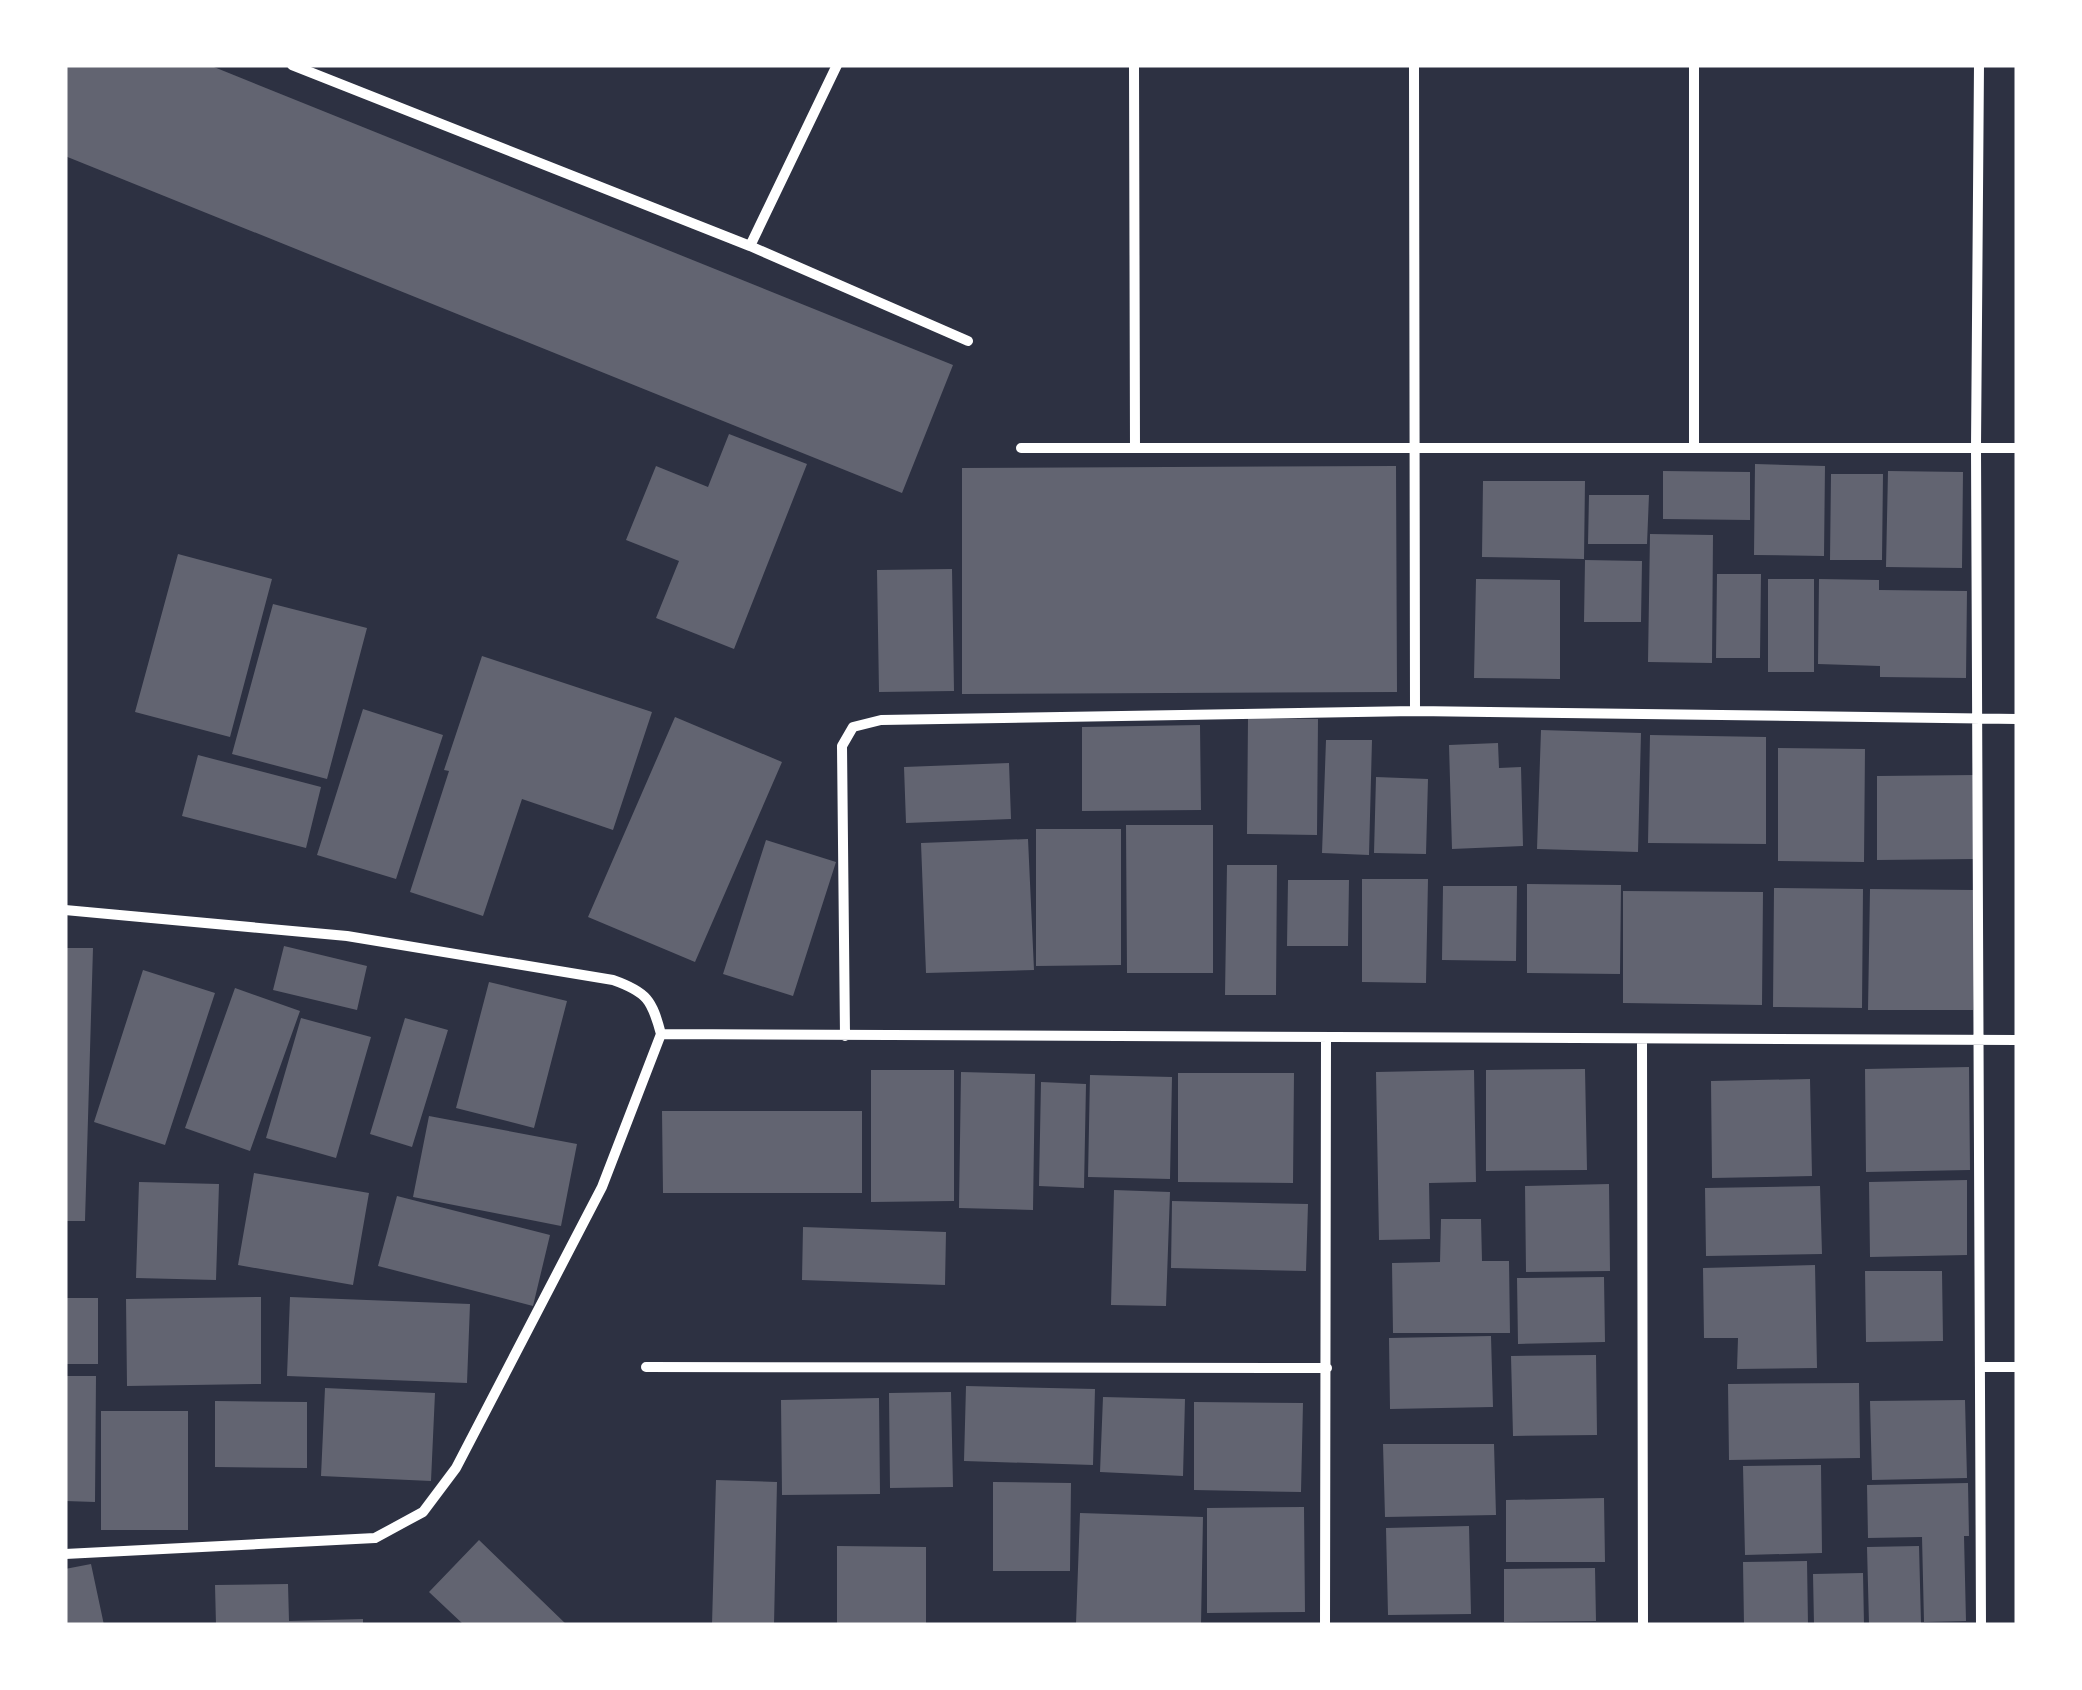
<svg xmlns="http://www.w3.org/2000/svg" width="2082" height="1690" viewBox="0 0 2082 1690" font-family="Roboto,sans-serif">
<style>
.building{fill:#626471}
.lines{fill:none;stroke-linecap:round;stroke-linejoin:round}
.minor{stroke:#fff;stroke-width:10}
</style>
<rect width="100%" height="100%" fill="#2d3142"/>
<path class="building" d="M 65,65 L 209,65 L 953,365 L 902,493 L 65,156 Z
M 729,434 L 807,464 L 734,649 L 656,618 L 679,561 L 626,540 L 656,466 L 708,487 Z
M 1755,464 L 1825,466 L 1824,556 L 1754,555 Z
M 1396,466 L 1397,692 L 962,694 L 962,468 Z
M 1663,471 L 1750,472 L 1750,520 L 1663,519 Z
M 1888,471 L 1963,472 L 1962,568 L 1886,567 Z
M 1831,474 L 1883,474 L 1882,560 L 1830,560 Z
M 1483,481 L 1585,481 L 1584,559 L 1482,557 Z
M 1589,495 L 1649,495 L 1647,544 L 1588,544 Z
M 1650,534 L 1713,535 L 1712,663 L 1648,662 Z
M 178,554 L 272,579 L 230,737 L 135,712 Z
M 1585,560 L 1642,561 L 1641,622 L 1584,622 Z
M 952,569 L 954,691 L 879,692 L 877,570 Z
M 1717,574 L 1761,574 L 1760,658 L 1716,658 Z
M 1476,579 L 1560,580 L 1560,679 L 1474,678 Z
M 1768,579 L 1814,579 L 1814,672 L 1768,672 Z
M 1819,579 L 1879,580 L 1879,590 L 1967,591 L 1966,678 L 1880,677 L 1880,666 L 1818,664 Z
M 273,604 L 367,628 L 327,779 L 232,754 Z
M 482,656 L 652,712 L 613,830 L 522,799 L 483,916 L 410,892 L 449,771 L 444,770 Z
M 363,709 L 443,735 L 396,879 L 317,855 Z
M 675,717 L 782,762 L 695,962 L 588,917 Z
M 1248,718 L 1318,719 L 1317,835 L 1247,834 Z
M 1200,725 L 1201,810 L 1082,811 L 1082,727 Z
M 1541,730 L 1641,733 L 1638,852 L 1537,849 Z
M 1650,735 L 1766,737 L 1766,844 L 1648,843 Z
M 1326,740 L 1372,740 L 1369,855 L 1322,853 Z
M 1498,743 L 1499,768 L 1521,767 L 1523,846 L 1452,849 L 1449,745 Z
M 1778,748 L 1865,749 L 1864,862 L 1778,861 Z
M 198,755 L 321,787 L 306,848 L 182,816 Z
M 1009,763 L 1011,819 L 906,823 L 904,767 Z
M 1975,775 L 1975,859 L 1877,860 L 1877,776 Z
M 1376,777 L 1428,779 L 1426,854 L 1374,853 Z
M 1126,825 L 1213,825 L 1213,973 L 1127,973 Z
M 1036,829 L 1121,829 L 1121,965 L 1036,966 Z
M 1028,839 L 1034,970 L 926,973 L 921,843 Z
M 766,840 L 836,862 L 793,996 L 723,974 Z
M 1227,865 L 1277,865 L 1276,995 L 1225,995 Z
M 1362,879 L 1428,879 L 1426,983 L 1362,982 Z
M 1288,880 L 1349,880 L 1348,946 L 1287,946 Z
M 1527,884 L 1621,885 L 1620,974 L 1527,973 Z
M 1443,886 L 1517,886 L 1516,961 L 1442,960 Z
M 1774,888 L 1863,889 L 1862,1008 L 1773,1007 Z
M 1870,889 L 1975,890 L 1973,1010 L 1868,1010 Z
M 1623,891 L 1763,892 L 1762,1005 L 1623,1003 Z
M 284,946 L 367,966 L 357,1010 L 273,990 Z
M 65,948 L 93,948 L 85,1221 L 65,1221 Z
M 143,970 L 215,993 L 165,1145 L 94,1122 Z
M 489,982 L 567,1001 L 534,1128 L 456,1108 Z
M 235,988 L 300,1011 L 250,1151 L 185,1128 Z
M 301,1018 L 371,1037 L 336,1158 L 266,1138 Z
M 405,1018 L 448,1030 L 412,1147 L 370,1134 Z
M 1969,1067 L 1970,1170 L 1866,1172 L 1865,1069 Z
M 1585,1069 L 1587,1170 L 1486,1171 L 1486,1070 Z
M 871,1070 L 954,1070 L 954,1201 L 871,1202 Z
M 1474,1070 L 1476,1182 L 1429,1183 L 1430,1239 L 1379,1240 L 1376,1072 Z
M 961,1072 L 1035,1074 L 1033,1210 L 959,1208 Z
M 1178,1073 L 1294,1073 L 1293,1183 L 1178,1182 Z
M 1090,1075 L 1172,1077 L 1170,1179 L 1088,1177 Z
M 1810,1079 L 1812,1176 L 1712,1178 L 1711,1081 Z
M 1041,1082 L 1086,1084 L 1084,1188 L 1039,1186 Z
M 662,1111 L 862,1111 L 862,1193 L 663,1193 Z
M 429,1116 L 577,1144 L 561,1226 L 413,1197 Z
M 254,1173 L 369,1193 L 353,1285 L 238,1265 Z
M 1967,1180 L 1967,1255 L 1870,1257 L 1869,1182 Z
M 139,1182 L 219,1184 L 216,1280 L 136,1278 Z
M 1609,1184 L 1610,1271 L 1526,1272 L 1525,1186 Z
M 1820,1186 L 1822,1254 L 1706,1256 L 1705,1188 Z
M 1114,1190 L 1170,1192 L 1166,1306 L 1111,1305 Z
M 397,1196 L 550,1235 L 533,1306 L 378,1266 Z
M 1172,1201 L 1308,1204 L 1306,1271 L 1171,1268 Z
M 1441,1219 L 1481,1219 L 1482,1261 L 1509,1261 L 1510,1333 L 1393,1333 L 1392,1263 L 1440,1262 Z
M 803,1227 L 946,1232 L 945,1285 L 802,1280 Z
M 1815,1265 L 1817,1368 L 1737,1369 L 1738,1338 L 1704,1338 L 1703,1268 Z
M 1865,1271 L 1942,1271 L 1943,1341 L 1866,1342 Z
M 1604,1277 L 1605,1342 L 1518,1344 L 1517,1278 Z
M 261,1297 L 261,1384 L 127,1386 L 126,1299 Z
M 290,1297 L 470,1304 L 467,1383 L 287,1376 Z
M 65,1298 L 98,1298 L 98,1364 L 65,1364 Z
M 1491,1336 L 1493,1407 L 1390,1409 L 1389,1338 Z
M 1596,1355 L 1597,1435 L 1513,1436 L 1511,1356 Z
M 65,1376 L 96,1376 L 95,1502 L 65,1501 Z
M 1859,1383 L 1860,1458 L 1729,1460 L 1728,1384 Z
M 966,1386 L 1095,1389 L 1093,1465 L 964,1461 Z
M 325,1388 L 435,1393 L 431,1481 L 321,1476 Z
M 951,1392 L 953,1487 L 890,1488 L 889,1393 Z
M 1103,1397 L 1185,1399 L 1183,1476 L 1100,1472 Z
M 879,1398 L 880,1494 L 782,1495 L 781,1400 Z
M 1965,1400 L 1967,1478 L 1872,1480 L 1870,1401 Z
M 215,1401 L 307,1402 L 307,1468 L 215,1467 Z
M 1194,1402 L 1303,1403 L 1301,1492 L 1194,1490 Z
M 101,1411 L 188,1411 L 188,1530 L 101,1530 Z
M 1383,1444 L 1494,1444 L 1496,1515 L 1385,1517 Z
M 1821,1465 L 1822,1553 L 1745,1555 L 1743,1466 Z
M 716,1480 L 777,1482 L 774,1625 L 712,1625 Z
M 993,1482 L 1071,1483 L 1070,1571 L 993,1571 Z
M 1968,1483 L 1969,1536 L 1964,1536 L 1966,1621 L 1924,1622 L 1922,1537 L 1868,1538 L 1867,1485 Z
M 1604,1498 L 1605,1562 L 1506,1562 L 1506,1500 Z
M 1304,1507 L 1305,1612 L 1207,1613 L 1207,1508 Z
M 1080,1513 L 1203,1517 L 1201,1625 L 1076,1624 Z
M 1469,1526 L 1471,1614 L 1388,1615 L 1386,1528 Z
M 479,1540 L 567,1625 L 464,1625 L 429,1592 Z
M 837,1546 L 926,1547 L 926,1625 L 837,1625 Z
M 1919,1546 L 1921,1623 L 1869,1624 L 1867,1547 Z
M 1807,1561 L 1808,1625 L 1744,1625 L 1743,1562 Z
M 91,1564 L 104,1625 L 65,1625 L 65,1569 Z
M 1595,1568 L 1596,1621 L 1504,1622 L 1504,1569 Z
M 1863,1573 L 1864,1625 L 1814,1625 L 1813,1574 Z
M 288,1584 L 289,1621 L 363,1619 L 363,1625 L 216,1625 L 215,1585 Z"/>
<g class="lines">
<path class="minor" d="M 292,65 L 750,246 L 968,341
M 1134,65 L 1135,448
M 1414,65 L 1415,711
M 1694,65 L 1694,448
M 1979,65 L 1976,448 L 1981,1625
M 750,246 L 837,65
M 1021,448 L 2017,448
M 65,910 L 347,936 L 613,980 C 647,992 652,1000 661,1034
M 661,1034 L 2017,1040
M 845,1036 L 842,746 L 853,727 L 881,720 L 1415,711 L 2017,719
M 1642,1039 L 1643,1625
M 646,1367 L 1327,1368
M 1980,1367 L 2017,1367
M 65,1554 L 375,1538 L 423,1512 L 456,1468 L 602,1187 L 661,1034
M 1325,1625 L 1326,1038"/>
</g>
<rect width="2082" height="1690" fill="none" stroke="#ffffff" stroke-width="135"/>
</svg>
